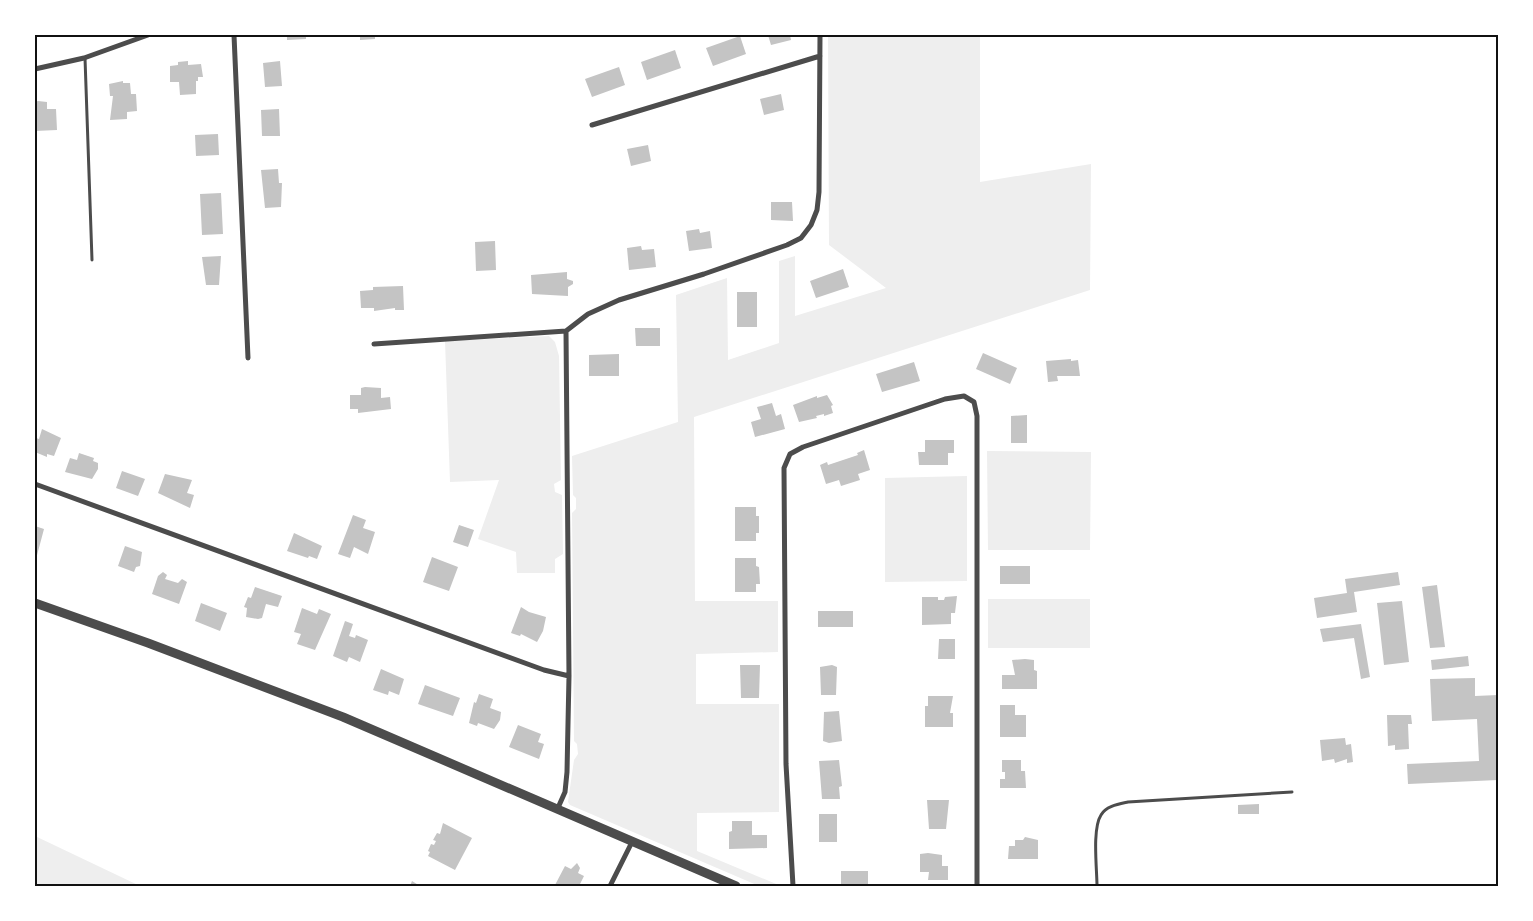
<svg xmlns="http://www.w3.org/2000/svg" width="1533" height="921" viewBox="0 0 1533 921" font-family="Roboto,sans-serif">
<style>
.green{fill:#eee}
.building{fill:#c4c4c4}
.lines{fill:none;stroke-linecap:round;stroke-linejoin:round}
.service{stroke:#4c4c4c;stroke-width:3}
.minor{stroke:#4c4c4c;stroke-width:5}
.tertiary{stroke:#4c4c4c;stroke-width:9}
.neatline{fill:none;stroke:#111;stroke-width:2}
</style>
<rect width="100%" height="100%" fill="#fff"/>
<path class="green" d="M 828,35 L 980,35 L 980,182 L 1091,164 L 1090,290 L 694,417 L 695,601 L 778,601 L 778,652 L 696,654 L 696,704 L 779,704 L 779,812 L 697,813 L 697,851 L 781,886 L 759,886 L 570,805 L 568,802 L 574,760 L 578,754 L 577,744 L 574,741 L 572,513 L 576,509 L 576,498 L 573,495 L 572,456 L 678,422 L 676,295 L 727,278 L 728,360 L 779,343 L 779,261 L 795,256 L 795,316 L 886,288 L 829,245 Z
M 549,336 L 555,342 L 559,356 L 561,480 L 554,484 L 555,492 L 562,495 L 563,554 L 555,559 L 555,573 L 517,573 L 516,552 L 478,539 L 499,480 L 450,482 L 445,341 Z
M 987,451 L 1091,452 L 1090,550 L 988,550 Z
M 967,476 L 967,581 L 885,582 L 885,478 Z
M 988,599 L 1090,599 L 1090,648 L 988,648 Z
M 35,836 L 140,886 L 35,886 Z"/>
<path class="building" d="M 287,35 L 306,35 L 306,39 L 287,40 Z
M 360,35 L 375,35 L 375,39 L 360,40 Z
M 768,35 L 790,35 L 791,40 L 771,45 Z
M 740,36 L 746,54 L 713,66 L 706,48 Z
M 675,50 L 681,68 L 647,80 L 641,62 Z
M 188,61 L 188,65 L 201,64 L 203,77 L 198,77 L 198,81 L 196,81 L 196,94 L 180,95 L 179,82 L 170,82 L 170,66 L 178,65 L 178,62 Z
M 280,61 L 282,86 L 265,87 L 263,63 Z
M 619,67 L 625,85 L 592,97 L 585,79 Z
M 123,81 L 123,83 L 130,83 L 131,94 L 136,94 L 137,111 L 127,112 L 127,119 L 110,120 L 113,96 L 110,96 L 109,84 Z
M 781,94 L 784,110 L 764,115 L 760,99 Z
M 38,101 L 47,102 L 47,109 L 56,109 L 57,130 L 35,131 L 35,102 Z
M 279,109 L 280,136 L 262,136 L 261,110 Z
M 218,134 L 219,155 L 196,156 L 195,135 Z
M 648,145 L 651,161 L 631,166 L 627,149 Z
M 278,169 L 279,183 L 282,183 L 281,207 L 265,208 L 261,170 Z
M 221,193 L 223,234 L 202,235 L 200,194 Z
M 771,202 L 792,202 L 793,221 L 771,220 Z
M 699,229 L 700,233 L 710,231 L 712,248 L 689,251 L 686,231 Z
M 495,241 L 496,270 L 476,271 L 475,242 Z
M 641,246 L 642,250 L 654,249 L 656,267 L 629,270 L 627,248 Z
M 221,256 L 219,285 L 206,285 L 202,257 Z
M 843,269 L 849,287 L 816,298 L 810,281 Z
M 567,272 L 567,279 L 573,281 L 573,284 L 568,287 L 568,296 L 532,294 L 531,275 Z
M 403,286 L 404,310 L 395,310 L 395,308 L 374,311 L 374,308 L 361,308 L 360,291 L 373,290 L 373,287 Z
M 737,292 L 757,292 L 757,327 L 737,327 Z
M 635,328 L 660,328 L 660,346 L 636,346 Z
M 983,353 L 1017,368 L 1010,384 L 976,369 Z
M 619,354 L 619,376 L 589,376 L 589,355 Z
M 1071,359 L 1071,361 L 1078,360 L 1080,376 L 1057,376 L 1058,381 L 1048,382 L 1046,361 Z
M 914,362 L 920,381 L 882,392 L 876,374 Z
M 365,387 L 381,388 L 381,398 L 390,397 L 391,409 L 358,413 L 358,409 L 350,409 L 350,395 L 361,395 L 361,388 Z
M 827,395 L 833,405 L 831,406 L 833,413 L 824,416 L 824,414 L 816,416 L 817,418 L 799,422 L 793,405 L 817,396 L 817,398 Z
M 772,403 L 776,416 L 781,414 L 785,429 L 755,437 L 751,422 L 761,419 L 757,407 Z
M 1027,415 L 1027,443 L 1011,443 L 1011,416 Z
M 42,429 L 61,438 L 54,456 L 47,454 L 47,457 L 35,452 L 35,441 L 36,438 L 39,439 Z
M 925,440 L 954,440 L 954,453 L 948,453 L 948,465 L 919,465 L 918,452 L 925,452 Z
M 864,450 L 870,470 L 858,474 L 860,480 L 841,486 L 839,480 L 826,484 L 820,465 L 827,462 L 828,465 L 858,455 L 857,453 Z
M 79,453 L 94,458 L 93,461 L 98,463 L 98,469 L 92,479 L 65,472 L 70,458 L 77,460 Z
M 122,471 L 145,479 L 138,496 L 116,488 Z
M 165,474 L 192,480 L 187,493 L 194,495 L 190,508 L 158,493 Z
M 735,507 L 756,507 L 756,516 L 759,516 L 759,533 L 756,533 L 756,541 L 735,541 Z
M 353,515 L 366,520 L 363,528 L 375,532 L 368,554 L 354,547 L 350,558 L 338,554 Z
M 459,525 L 474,530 L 468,547 L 453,542 Z
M 35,526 L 44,529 L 36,559 L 35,559 Z
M 294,533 L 322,546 L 317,559 L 309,556 L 308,558 L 287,551 Z
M 125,546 L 142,552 L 140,566 L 136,567 L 134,572 L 118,566 Z
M 432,557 L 458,567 L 449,591 L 423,582 Z
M 735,558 L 756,558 L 756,566 L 759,567 L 760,584 L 756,584 L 756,592 L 735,592 Z
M 1000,566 L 1030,566 L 1030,584 L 1000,584 Z
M 163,572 L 167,575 L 165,579 L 178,583 L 182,579 L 187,582 L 179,604 L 152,594 L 158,576 Z
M 1398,572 L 1400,585 L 1354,592 L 1357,612 L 1317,618 L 1314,598 L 1347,593 L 1345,579 Z
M 1437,585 L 1445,647 L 1430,648 L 1422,587 Z
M 255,587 L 282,596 L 278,607 L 266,604 L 262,618 L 258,619 L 246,617 L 247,608 L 244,607 L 248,597 L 251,598 Z
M 957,596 L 955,613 L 951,613 L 951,624 L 922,625 L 922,597 L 938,597 L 938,600 L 944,600 L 945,597 Z
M 1402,601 L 1409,662 L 1384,665 L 1377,603 Z
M 201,603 L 227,613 L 220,631 L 195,621 Z
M 521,607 L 529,612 L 546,617 L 543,631 L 537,642 L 521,634 L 520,636 L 511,633 Z
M 302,608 L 317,614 L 319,609 L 331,614 L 315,650 L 297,644 L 301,634 L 294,632 Z
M 818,611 L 853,611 L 853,627 L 818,627 Z
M 345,621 L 353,624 L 349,636 L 355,638 L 356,635 L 368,640 L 360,662 L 349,657 L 347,662 L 333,656 Z
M 1361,624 L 1370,677 L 1361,679 L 1354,638 L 1323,642 L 1320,629 Z
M 939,639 L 955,639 L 955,659 L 938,659 Z
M 1468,656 L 1469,666 L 1432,670 L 1431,660 Z
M 1025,659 L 1034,660 L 1034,670 L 1037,671 L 1037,689 L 1002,689 L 1002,675 L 1015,675 L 1012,660 Z
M 740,665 L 760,665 L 759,698 L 741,698 Z
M 832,665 L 837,667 L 836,695 L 821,695 L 820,667 Z
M 381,669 L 404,679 L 399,695 L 389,691 L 388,695 L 373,690 Z
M 1475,678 L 1475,696 L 1498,695 L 1498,780 L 1408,784 L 1407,764 L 1479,761 L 1477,719 L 1432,721 L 1430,679 Z
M 425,685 L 460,698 L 453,716 L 418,704 Z
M 479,694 L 493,699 L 490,708 L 501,712 L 500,720 L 494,729 L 478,723 L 477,726 L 469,723 L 474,702 L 476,703 Z
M 928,696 L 953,696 L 950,713 L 953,713 L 953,727 L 925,727 L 925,706 L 928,706 Z
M 1000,705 L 1015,705 L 1015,715 L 1026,715 L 1026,737 L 1000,737 Z
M 839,711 L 842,741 L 829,743 L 823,741 L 824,712 Z
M 1387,715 L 1411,715 L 1412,724 L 1408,724 L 1409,749 L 1395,750 L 1395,745 L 1388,746 Z
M 518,725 L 541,734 L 538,742 L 544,744 L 539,759 L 509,747 Z
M 1345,738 L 1346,745 L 1351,744 L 1353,762 L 1347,763 L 1347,759 L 1335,763 L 1334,759 L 1322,761 L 1320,740 Z
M 839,760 L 842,786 L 839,787 L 840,799 L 822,799 L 819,761 Z
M 1002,760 L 1021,760 L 1021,771 L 1025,771 L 1026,788 L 1000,788 L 1000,779 L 1005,779 L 1005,772 L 1002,772 Z
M 927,800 L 949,800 L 946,829 L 929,829 Z
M 1259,804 L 1259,814 L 1238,814 L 1238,805 Z
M 819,814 L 837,814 L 837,842 L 819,842 Z
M 732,821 L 752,821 L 752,835 L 767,835 L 767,848 L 729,849 L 729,832 L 732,831 Z
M 443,823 L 472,838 L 455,870 L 428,856 L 430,852 L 428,851 L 431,844 L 434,845 L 436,841 L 433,840 L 437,833 L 440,834 Z
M 1025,837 L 1038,840 L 1038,859 L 1008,859 L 1009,846 L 1015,846 L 1015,840 L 1023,840 Z
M 928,853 L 942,855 L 942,866 L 948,866 L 948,880 L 928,880 L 929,872 L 920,872 L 920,854 Z
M 577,863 L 580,868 L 578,873 L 584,876 L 579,886 L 555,885 L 565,866 L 571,869 Z
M 841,871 L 868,871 L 868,886 L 841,886 Z
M 412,881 L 420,886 L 410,886 Z"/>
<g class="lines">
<path class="service" d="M 85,58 L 92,260
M 1097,886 C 1097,869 1092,829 1101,815 C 1106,806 1119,804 1128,802 L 1292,792"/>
<path class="minor" d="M 234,35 L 248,358
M 35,69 L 84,58 L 148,35
M 592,125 L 820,56
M 374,344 L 566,331 L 588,314 L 619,300 L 704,274 L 787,245 L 801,238 L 811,225 L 817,210 L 819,192 L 820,35
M 35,484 L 544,670 L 569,676
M 557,810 L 565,792 L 567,772 L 569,676 L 566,331
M 610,886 L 632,842
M 793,886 L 786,764 L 784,468 L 790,454 L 803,447 L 945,399 L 964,396 L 974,402 L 977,416 L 977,886"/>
<path class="tertiary" d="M 35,603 L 148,643 L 343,717 L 736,886"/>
</g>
<rect width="1533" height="921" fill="none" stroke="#ffffff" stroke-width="72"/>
<rect x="36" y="36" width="1461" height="849" class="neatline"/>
</svg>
